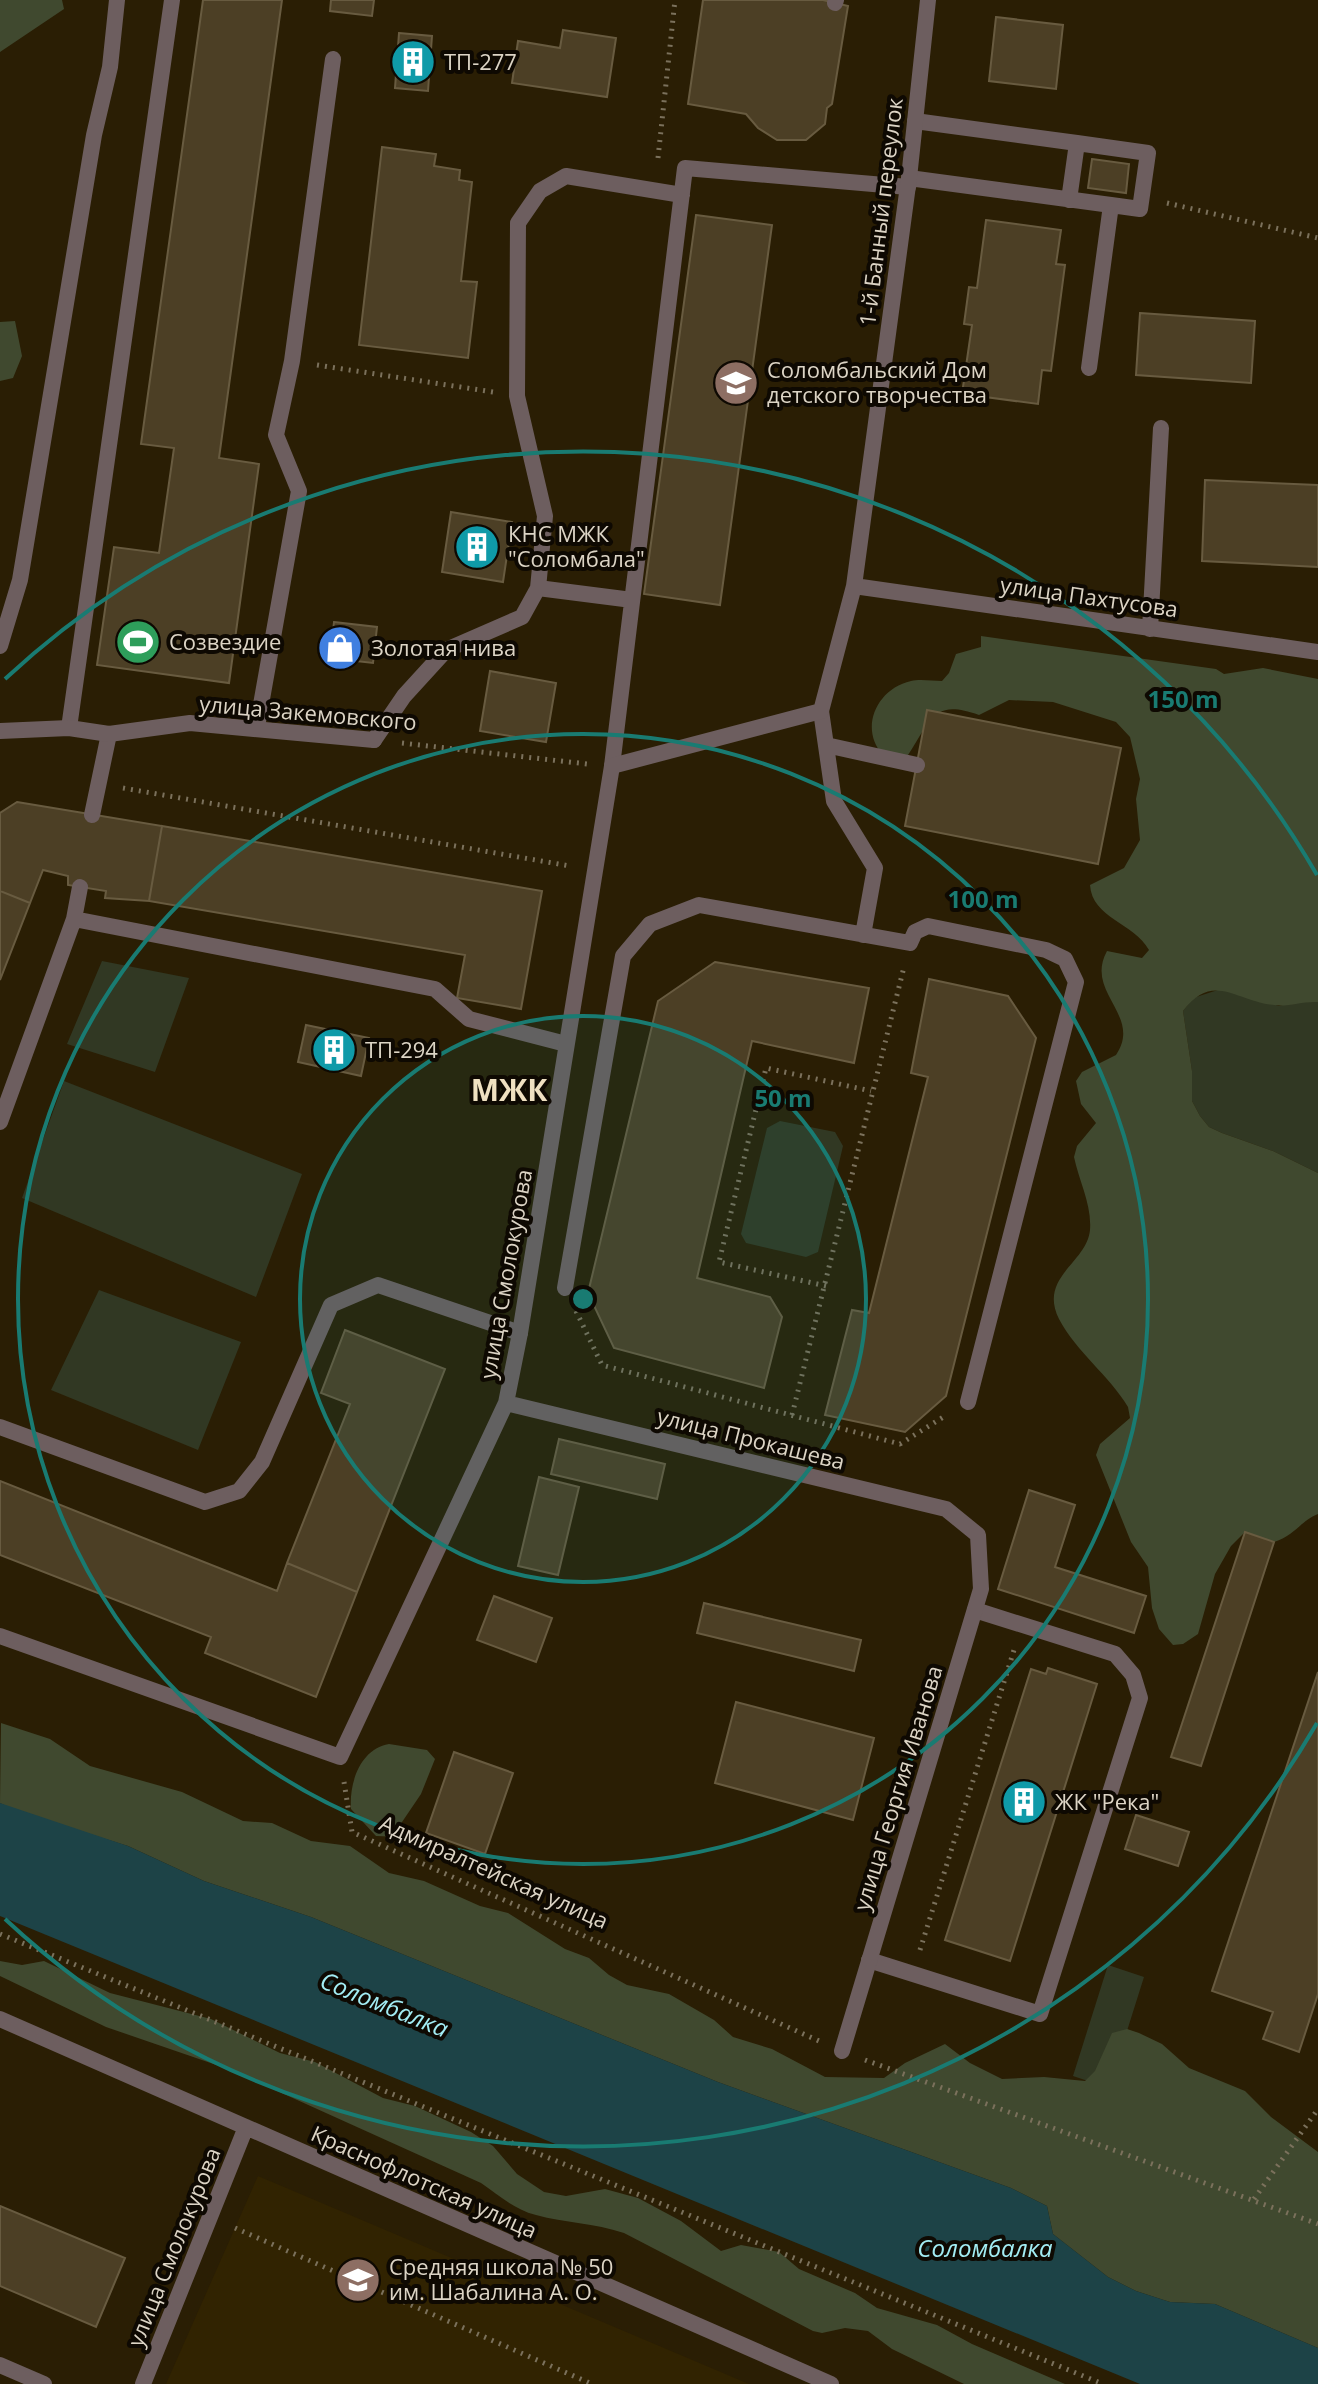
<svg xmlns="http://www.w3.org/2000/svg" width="1318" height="2384" viewBox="0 0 1318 2384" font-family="'Open Sans',sans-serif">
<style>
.built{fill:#312301}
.green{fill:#313823}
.forest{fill:#40492f}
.water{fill:#1d4347}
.building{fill:#4c3f25;stroke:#685b40;stroke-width:2}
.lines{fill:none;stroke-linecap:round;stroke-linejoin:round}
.path{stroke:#7b715c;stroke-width:5;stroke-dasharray:2 6;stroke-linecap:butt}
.service{stroke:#6d5e5f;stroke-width:16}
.minor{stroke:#6d5e5f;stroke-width:16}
.ring{fill:none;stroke:#197b72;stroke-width:4}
.labels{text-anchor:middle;stroke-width:8;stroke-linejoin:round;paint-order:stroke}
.poi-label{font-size:22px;fill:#dcd4c5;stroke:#0e0902;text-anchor:start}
.street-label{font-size:22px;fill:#dcd4c5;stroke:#0e0902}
.water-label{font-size:24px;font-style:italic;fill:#a3edf4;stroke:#0e0902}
.district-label{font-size:30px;font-weight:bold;fill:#efe0c1;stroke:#0e0902}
.centre{fill:#197b72;stroke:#0e0902;stroke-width:4}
.ring-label{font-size:24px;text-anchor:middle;font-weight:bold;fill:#197b72;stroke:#0e0902;stroke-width:8;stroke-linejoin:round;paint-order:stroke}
</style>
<rect width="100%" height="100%" fill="#2a1e04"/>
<path class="built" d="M 258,2176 L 749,2384 L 166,2384 Z"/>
<path class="green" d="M 102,961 L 189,978 L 155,1072 L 67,1044 Z
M 1221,989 L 1279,1006 L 1297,1001 L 1318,1002 L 1318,1173 L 1273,1151 L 1222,1133 L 1209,1127 L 1200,1116 L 1192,1101 L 1192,1071 L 1183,1011 L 1193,998 Z
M 64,1081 L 302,1174 L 256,1297 L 22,1198 Z
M 780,1121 L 835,1132 L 843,1146 L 818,1252 L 806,1257 L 746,1243 L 741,1234 L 767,1128 Z
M 99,1290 L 241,1342 L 198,1450 L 51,1390 Z
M 1108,1965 L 1144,1977 L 1109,2088 L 1073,2076 Z"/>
<path class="forest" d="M 0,0 L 62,0 L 64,9 L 0,52 Z
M 15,321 L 22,356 L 13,378 L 0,381 L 0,322 Z
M 981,636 L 1216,669 L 1224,674 L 1263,668 L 1318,679 L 1318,1002 C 1303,1001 1288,1007 1274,1005 C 1235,1001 1213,971 1183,1011 L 1192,1071 L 1192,1101 L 1200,1116 L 1209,1127 L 1222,1133 L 1273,1151 L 1318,1173 L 1318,1514 C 1300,1521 1296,1535 1274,1542 L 1244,1533 L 1231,1546 L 1215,1574 L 1198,1634 L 1183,1644 L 1173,1645 L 1159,1629 L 1152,1608 L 1148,1567 L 1131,1542 L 1096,1455 L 1100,1444 L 1130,1418 L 1128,1407 C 1109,1375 1077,1353 1059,1319 C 1038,1277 1087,1263 1090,1230 C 1092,1205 1079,1181 1074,1157 L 1077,1146 L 1096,1123 L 1081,1104 L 1076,1081 L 1082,1072 L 1116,1055 C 1143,1015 1084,993 1107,951 L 1142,958 L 1149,950 C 1134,923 1092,918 1090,885 L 1124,868 L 1140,840 L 1136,799 L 1140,779 L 1130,737 L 1116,722 L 1053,702 L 1009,700 L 979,715 C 932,698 931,721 908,755 L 883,755 C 859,729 876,689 911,681 C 920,679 932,681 942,681 L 949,673 L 956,654 L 981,647 Z
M 1,1723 L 50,1739 L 90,1766 L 182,1792 L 243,1821 L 272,1823 L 311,1841 L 350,1846 L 389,1873 L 424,1881 L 480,1906 L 508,1913 L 565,1949 L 589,1958 L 609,1975 L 627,1985 L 669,1994 L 714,2020 L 733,2037 L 772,2049 L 825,2077 L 884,2078 L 905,2063 L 945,2044 L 970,2063 L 1002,2079 L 1044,2077 L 1085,2081 L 1095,2071 L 1112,2033 L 1127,2029 L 1139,2033 L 1162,2044 L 1189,2068 L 1245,2091 L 1271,2117 L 1318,2152 L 1318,2348 L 1215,2304 L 1170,2302 L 1136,2291 L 1108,2277 L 1053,2234 L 1047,2206 L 1011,2188 L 718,2082 L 311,1917 L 204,1881 L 128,1846 L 16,1811 L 0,1803 Z
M 389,1744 L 427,1750 L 435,1759 L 421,1794 L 400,1825 L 402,1837 L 376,1836 L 351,1809 C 349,1783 360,1749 389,1744 Z
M 0,1961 L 22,1965 L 44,1961 L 110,1993 L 211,2019 L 280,2053 L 315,2062 L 383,2098 L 415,2106 L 471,2132 L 493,2146 L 517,2174 L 544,2192 L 566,2196 L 605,2189 L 638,2198 L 681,2221 L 721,2251 L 741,2245 L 779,2252 L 799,2269 L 855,2293 L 877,2308 L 937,2325 L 972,2344 L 1065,2384 L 964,2384 L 892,2349 L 868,2331 L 845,2328 L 822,2333 L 813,2331 L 624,2233 C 594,2223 565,2223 536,2215 C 513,2209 499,2195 481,2183 L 231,2070 L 106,2027 L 0,1976 Z"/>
<path class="water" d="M 0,1803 L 128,1846 L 204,1881 L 311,1917 L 718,2082 L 1011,2188 L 1047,2206 L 1053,2234 L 1108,2277 L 1136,2291 L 1170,2302 L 1215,2304 L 1318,2348 L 1318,2384 L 1140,2384 L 0,1916 Z"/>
<path class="building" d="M 203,0 L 282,0 L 219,458 L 259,464 L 229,683 L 97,665 L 114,547 L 159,553 L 174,448 L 141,444 Z
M 331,0 L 374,0 L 372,16 L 330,11 Z
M 703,0 L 823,0 L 848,6 L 832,104 L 827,108 L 825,124 L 806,140 L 777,140 L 758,128 L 746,114 L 688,104 Z
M 996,17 L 1063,25 L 1056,89 L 989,81 Z
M 563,30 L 616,38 L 607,97 L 512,83 L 518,41 L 560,48 Z
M 399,33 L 432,36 L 428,91 L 395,88 Z
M 382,147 L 436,154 L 434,166 L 460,170 L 459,180 L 472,182 L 461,281 L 477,282 L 468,358 L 359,345 Z
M 1092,159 L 1129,164 L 1126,193 L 1088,188 Z
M 696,215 L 772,225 L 720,605 L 644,594 Z
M 986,220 L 1061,230 L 1056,264 L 1065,265 L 1051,371 L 1042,370 L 1038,404 L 962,394 L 972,325 L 964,324 L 969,287 L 977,288 Z
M 1140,313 L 1255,321 L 1251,383 L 1136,375 Z
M 1205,480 L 1318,485 L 1318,567 L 1202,561 Z
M 451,512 L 512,522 L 503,582 L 442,572 Z
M 334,622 L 377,627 L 373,663 L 330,658 Z
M 490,671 L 556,683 L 546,742 L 480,731 Z
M 927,710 L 1121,748 L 1098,864 L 905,826 Z
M 17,802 L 162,826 L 149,901 L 105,898 L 106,891 L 68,885 L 68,876 L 43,870 L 30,903 L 0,891 L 0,813 Z
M 162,826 L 542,891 L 521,1009 L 457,998 L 465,955 L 149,901 Z
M 0,891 L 30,903 L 0,980 Z
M 715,962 L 869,988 L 854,1063 L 752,1041 L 697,1278 L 770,1297 L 782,1317 L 764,1388 L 614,1348 L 588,1293 L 658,1001 Z
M 929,979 L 1008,996 L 1036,1038 L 946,1396 L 905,1432 L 825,1415 L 852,1310 L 869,1313 L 928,1077 L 911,1073 Z
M 306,1025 L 369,1038 L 361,1076 L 298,1062 Z
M 345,1330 L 445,1369 L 357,1592 L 287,1563 L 350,1404 L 321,1393 Z
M 559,1439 L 665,1464 L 657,1499 L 551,1474 Z
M 539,1477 L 579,1487 L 558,1575 L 518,1566 Z
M 0,1481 L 277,1591 L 287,1563 L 357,1592 L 316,1697 L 205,1653 L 211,1637 L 0,1555 Z
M 1029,1490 L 1075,1505 L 1055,1567 L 1146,1596 L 1134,1633 L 998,1589 Z
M 1245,1532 L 1274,1542 L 1201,1766 L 1171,1757 Z
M 494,1596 L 552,1618 L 536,1662 L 477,1640 Z
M 704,1603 L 861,1640 L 854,1671 L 697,1633 Z
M 1048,1668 L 1097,1684 L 1010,1961 L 945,1940 L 1031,1669 L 1046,1674 Z
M 1318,1672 L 1318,1994 L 1299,2052 L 1263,2039 L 1273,2012 L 1212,1991 Z
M 736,1702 L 874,1738 L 853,1820 L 715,1783 Z
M 454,1752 L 513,1773 L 485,1854 L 426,1833 Z
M 1136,1815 L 1189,1832 L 1178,1866 L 1125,1849 Z
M 0,2206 L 125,2258 L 96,2327 L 0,2286 Z"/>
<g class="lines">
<path class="path" d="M 658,158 L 675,0
M 1167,203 L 1318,238
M 317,365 L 493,392
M 402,743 L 587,764
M 123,788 L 570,866
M 826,1286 L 719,1262 L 766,1068 L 871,1091
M 576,1311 L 602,1365 L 900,1444 L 945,1416
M 792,1415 L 904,967
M 344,1782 L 352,1832 L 819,2041
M 0,1934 L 1103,2384
M 920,1950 L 1014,1650
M 865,2060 L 1318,2224
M 1254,2199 L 1318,2109
M 235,2228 L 592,2384"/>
<path class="service" d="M 835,3 L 836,0
M 915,121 L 1077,143 L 1069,200
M 1077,143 L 1148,153 L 1140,209 L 1111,205
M 909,178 L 1111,205 L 1089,368
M 538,588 L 632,600
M 1150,629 L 1161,428
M 0,646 L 20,580 L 94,135 L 110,67 L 117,0
M 821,711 L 834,801 L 875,868 L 863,935
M 257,727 L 299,491 L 276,435 L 292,361 L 333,59
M 69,728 L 172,0
M 374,740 L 404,696 L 446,650 L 522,617 L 538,588 L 545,516 L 517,396 L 518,223 L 540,191 L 566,176 L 682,195
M 826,745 L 917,765
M 612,766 L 685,168 L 908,187
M 92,815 L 109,734
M 74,919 L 80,887
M 0,1122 L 74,919 L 435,989 L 469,1019 L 566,1044
M 565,1288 L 623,956 L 650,924 L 699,905 L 910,943 L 915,932 L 928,926 L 1046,950 L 1065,959 L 1076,982 L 968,1402
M 0,1427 L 205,1502 L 239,1491 L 262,1462 L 331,1305 L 378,1285 L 520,1333
M 869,1960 L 1040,2014 L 1140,1698 L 1133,1675 L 1115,1654 L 975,1610
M 0,2365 L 44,2384"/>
<path class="minor" d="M 854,586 L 1318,652
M 0,731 L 69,728 L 109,734 L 190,723 L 374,740
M 506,1403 L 946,1509 L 978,1535 L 981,1589 L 842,2051
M 0,1636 L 340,1757 L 506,1403 L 520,1333 L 612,766 L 821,711 L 854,586 L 909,178 L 928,0
M 0,2019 L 831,2384
M 143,2384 L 246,2127"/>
</g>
<circle cx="583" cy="1299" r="283" fill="#197b72" fill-opacity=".12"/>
<g class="ring">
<circle cx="583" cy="1299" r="283"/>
<circle cx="583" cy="1299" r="565"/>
<path d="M1317 1723A848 848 0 0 1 5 1919M5 679A848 848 0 0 1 1317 875"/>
</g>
<defs>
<g id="building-disc" transform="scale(2.3)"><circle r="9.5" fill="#0f9aa8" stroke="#0e0902"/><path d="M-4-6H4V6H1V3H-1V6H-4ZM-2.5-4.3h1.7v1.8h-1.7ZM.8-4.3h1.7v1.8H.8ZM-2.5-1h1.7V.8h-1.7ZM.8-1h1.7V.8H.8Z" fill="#fff"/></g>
<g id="school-disc" transform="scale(2.3)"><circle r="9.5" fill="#8d6e63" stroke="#0e0902"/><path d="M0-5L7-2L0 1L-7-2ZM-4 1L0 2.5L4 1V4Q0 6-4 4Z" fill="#fff"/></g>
<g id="stadium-disc" transform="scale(2.3)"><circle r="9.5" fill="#2e9e5b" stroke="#0e0902"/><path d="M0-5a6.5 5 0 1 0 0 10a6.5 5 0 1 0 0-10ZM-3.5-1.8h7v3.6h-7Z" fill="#fff"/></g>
<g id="shop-disc" transform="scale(2.3)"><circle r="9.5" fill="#3f7fe0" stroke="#0e0902"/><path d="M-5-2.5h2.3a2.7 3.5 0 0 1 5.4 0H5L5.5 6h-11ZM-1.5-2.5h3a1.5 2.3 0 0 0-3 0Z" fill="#fff"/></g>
</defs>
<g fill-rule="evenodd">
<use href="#building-disc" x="413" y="62"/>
<use href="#school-disc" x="736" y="383"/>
<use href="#building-disc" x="477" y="547"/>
<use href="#stadium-disc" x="138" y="642"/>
<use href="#shop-disc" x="340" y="648"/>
<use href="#building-disc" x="334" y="1050"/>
<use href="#building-disc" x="1024" y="1802"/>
<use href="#school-disc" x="358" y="2280"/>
</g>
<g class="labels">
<g class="poi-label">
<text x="444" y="70">ТП-277</text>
<text x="767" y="378">Соломбальский Дом<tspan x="767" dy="25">детского творчества</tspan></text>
<text x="508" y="542">КНС МЖК<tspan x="508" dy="25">"Соломбала"</tspan></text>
<text x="169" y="650">Созвездие</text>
<text x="371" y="656">Золотая нива</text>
<text x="365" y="1058">ТП-294</text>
<text x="1055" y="1810">ЖК "Река"</text>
<text x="389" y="2275">Средняя школа № 50<tspan x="389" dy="25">им. Шабалина А. О.</tspan></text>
</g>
<g class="street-label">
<text transform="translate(881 212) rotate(-83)" y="8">1-й Банный переулок</text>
<text transform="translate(1089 597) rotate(8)" y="8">улица Пахтусова</text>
<text transform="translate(308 713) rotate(5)" y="8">улица Закемовского</text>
<text transform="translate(506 1274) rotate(-80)" y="8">улица Смолокурова</text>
<text transform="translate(751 1439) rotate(14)" y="8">улица Прокашева</text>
<text transform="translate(898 1788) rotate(-73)" y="8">улица Георгия Иванова</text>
<text transform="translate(494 1872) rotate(24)" y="8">Адмиралтейская улица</text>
<text transform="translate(424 2182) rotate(24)" y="8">Краснофлотская улица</text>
<text transform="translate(174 2247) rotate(-68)" y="8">улица Смолокурова</text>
</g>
<g class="water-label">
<text transform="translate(384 2005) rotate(22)" y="8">Соломбалка</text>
<text x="985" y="2257">Соломбалка</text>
</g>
<g class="district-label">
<text x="509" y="1101">МЖК</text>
</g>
</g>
<circle cx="583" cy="1299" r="12" class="centre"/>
<g class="ring-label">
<text x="1183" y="708">150 m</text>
<text x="983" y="908">100 m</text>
<text x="783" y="1107">50 m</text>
</g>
</svg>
